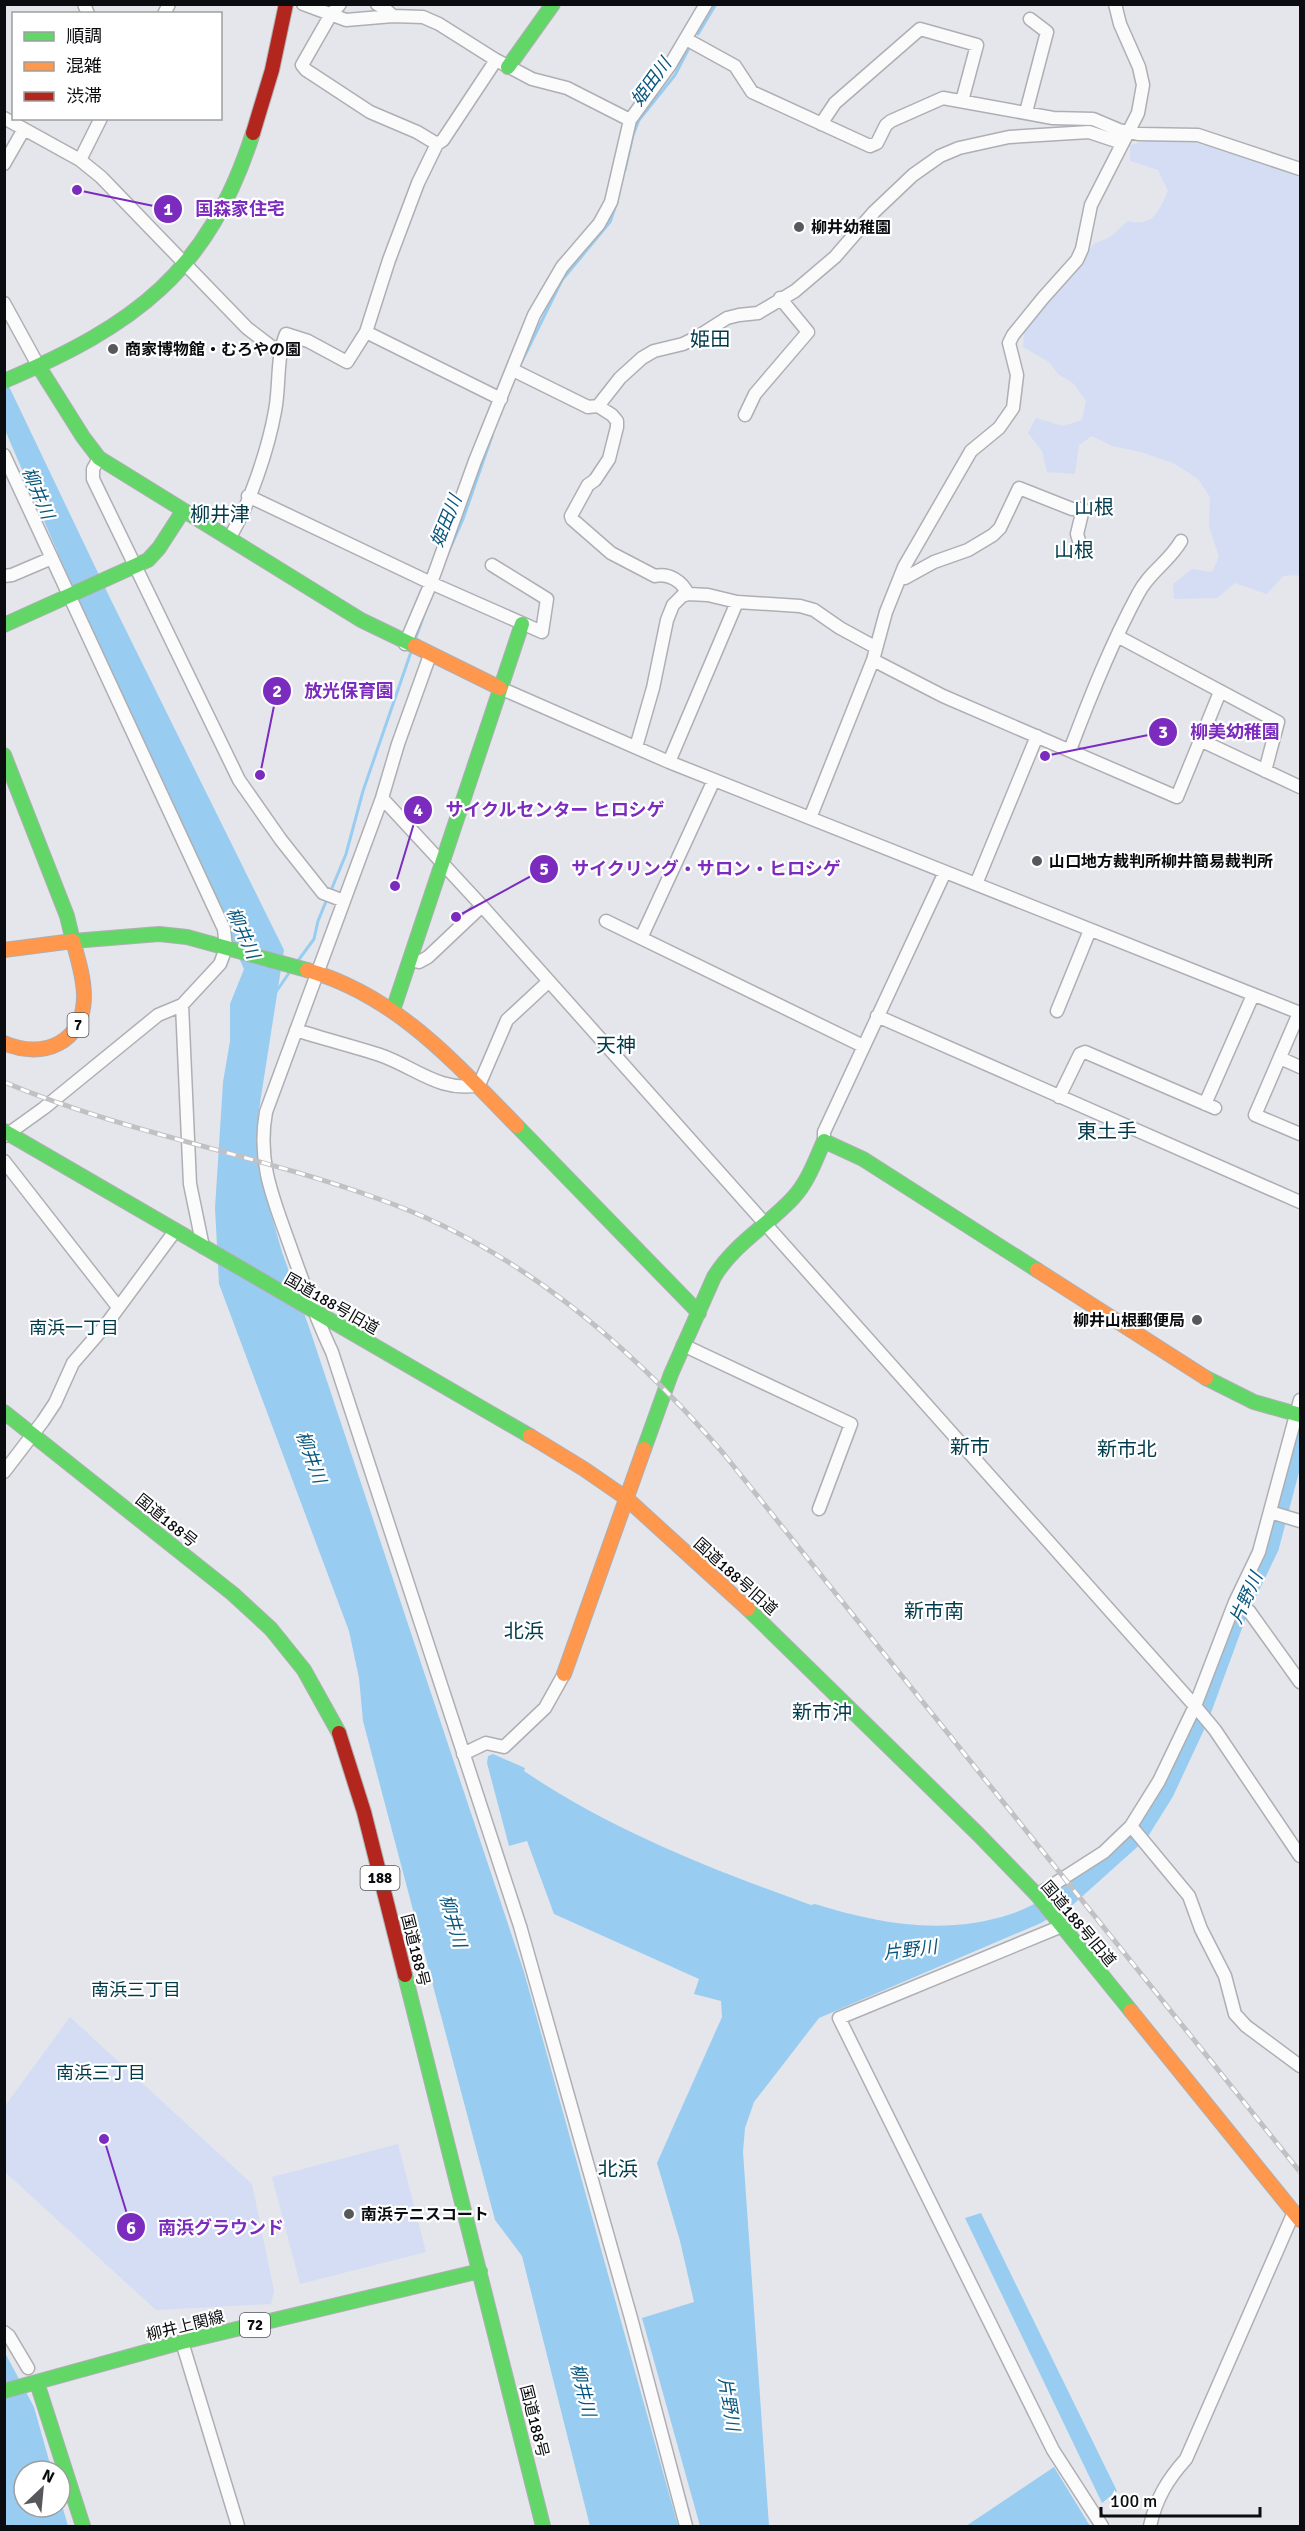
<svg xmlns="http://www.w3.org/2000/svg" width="1305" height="2531" viewBox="0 0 1305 2531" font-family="Signika,'Noto Sans JP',sans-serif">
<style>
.green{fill:#d4ddf3}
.water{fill:#98cdf1}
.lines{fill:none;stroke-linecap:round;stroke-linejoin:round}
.stream{stroke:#98cdf1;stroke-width:3}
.river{stroke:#98cdf1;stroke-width:20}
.street-casing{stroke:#aeafb3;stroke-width:15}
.fast-casing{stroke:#aeafb3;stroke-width:16}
.slow-casing{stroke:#aeafb3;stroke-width:16}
.jam-casing{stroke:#aeafb3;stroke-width:16}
.street{stroke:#fbfbfc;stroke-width:12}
.fast{stroke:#63d668;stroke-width:14}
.slow{stroke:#ff974d;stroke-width:14}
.jam{stroke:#b3261e;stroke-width:14}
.rail-casing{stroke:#c1c1c3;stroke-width:5}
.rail{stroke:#fff;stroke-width:3;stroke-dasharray:9;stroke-linecap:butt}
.poi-dot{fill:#57585c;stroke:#fff;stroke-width:2}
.labels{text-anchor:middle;stroke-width:4.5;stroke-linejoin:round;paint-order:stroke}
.shield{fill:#fff;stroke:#545557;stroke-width:1.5}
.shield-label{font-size:15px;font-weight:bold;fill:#0b0c0f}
.poi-label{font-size:16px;font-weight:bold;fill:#0b0c0f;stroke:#fff;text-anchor:start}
.street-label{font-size:16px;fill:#0b0c0f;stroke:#fff}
.water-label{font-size:18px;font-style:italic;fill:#08577f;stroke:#fff}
.neighbourhood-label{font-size:18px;fill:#013a4a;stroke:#fff}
.quarter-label{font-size:20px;fill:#013a4a;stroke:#fff}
.leader{fill:none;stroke:#7b2cbf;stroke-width:2}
.callout-dot{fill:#7b2cbf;stroke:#fff;stroke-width:2}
.mark-label{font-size:18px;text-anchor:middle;font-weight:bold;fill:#fff}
.callout-label{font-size:18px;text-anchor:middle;font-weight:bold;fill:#7b2cbf;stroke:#fff;stroke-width:4.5;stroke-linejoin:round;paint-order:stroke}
</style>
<rect width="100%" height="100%" fill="#e4e6ec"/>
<path class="green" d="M 1189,139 L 1227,148 L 1300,171 L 1300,578 L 1297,575 L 1283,576 L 1267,594 L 1235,583 L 1217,598 L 1174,599 L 1173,584 L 1192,569 L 1212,572 L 1219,557 L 1209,526 L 1210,497 L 1198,479 L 1173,463 L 1141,452 L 1112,446 L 1092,436 L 1079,445 L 1075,474 L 1047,472 L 1042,451 L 1028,433 L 1036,418 L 1063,426 L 1082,420 L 1086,401 L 1074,384 L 1058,374 L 1049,362 L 1023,347 L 1024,333 L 1048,301 L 1065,284 L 1083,258 L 1094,244 L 1110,237 L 1128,221 C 1154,227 1158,212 1168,191 L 1158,170 L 1130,161 L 1130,145 L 1151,140 Z
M 70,2017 L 252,2184 L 274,2291 L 271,2304 L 156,2310 L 5,2172 L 5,2106 Z
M 398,2144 L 426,2252 L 300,2284 L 272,2177 Z"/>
<path class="water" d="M 4,376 L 111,600 L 284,950 L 258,1116 L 262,1182 L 282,1252 L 309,1327 L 524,1972 L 678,2526 L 590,2526 L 522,2256 L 495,2220 L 363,1721 L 359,1678 L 349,1631 L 219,1284 L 215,1208 L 223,1082 L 230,1041 L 230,1004 L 244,969 L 75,593 L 5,430 Z
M 493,1754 L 525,1768 L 524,1771 C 611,1830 713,1870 811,1905 L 815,1904 C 880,1924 944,1936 1011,1914 C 1034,1906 1056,1892 1077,1881 L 1088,1888 L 1068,1907 L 1041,1923 L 819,2018 L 754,2102 L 745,2128 L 743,2152 L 769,2526 L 700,2526 L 642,2318 L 694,2302 L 680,2241 L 657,2163 L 722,2017 L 721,2001 L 694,1994 L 699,1979 L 554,1914 L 527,1841 L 509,1846 L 487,1763 L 488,1756 Z
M 981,2213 L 1117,2491 L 1102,2503 L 965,2218 Z
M 4,2351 L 34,2407 L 52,2471 L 24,2471 L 24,2507 L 60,2507 L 60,2498 L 68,2526 L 5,2526 Z
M 1054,2467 L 1090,2526 L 966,2526 Z"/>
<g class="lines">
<path class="stream" d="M 698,34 L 716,4
M 625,170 L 633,135 L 639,120 L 675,75 L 689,48
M 521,363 L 562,280 L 610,222 L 617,202
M 448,553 L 463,519 L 492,436
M 415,640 L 426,609
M 330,893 L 346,854 L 363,791 L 411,652
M 297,962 L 314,939 L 318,921 L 327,899
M 276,992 L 289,973"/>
<path class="river" d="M 1062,1901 L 1139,1832 L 1164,1792 L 1198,1719 L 1237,1613 L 1269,1547 L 1300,1429"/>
<g class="street-casing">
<path id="street" d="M 84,4 L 88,14
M 303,4 L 346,20 L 393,16 L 423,17 L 439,24 L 496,60 L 532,79 L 567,88 L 630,120
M 340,4 L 330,16 L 302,65 L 306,70 L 370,112 L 417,132 L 437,144
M 377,4 L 384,8 L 393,16
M 164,14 L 169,4
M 686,39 L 735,66 L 752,92 L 870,146 L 877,143 L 886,125 L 891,121 L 943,98 L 1053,118 L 1093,119 L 1119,130 L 1138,134 L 1198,135 L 1300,169
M 1026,112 L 1047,32 L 1030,19
M 4,118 L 80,160 L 101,177 L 247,328 L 281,354
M 821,124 L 835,103 L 920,29 L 977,45 L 962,101
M 80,160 L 101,118
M 4,164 L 24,129
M 4,303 L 39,367
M 366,332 L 501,399
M 513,370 L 588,407 L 598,406 L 620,378 L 642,358 L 654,351 L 683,344 L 697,337 L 727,318 L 739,315 L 758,313 L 795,291 L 835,257 L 874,212 L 913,175 L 940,156 L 959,148 L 1009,137 L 1089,132 L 1122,143
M 598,406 L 612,415 L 617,421 L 617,427 L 609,459 L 595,480 L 588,485 L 571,516 L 572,519 L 611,553 L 655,576 C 669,573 682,581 688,594
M 745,415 L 755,394 L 808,332 L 780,298
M 4,455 L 224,929 L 226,948 L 220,964 L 182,1005 L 158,1015 L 44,1108 L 5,1136
M 99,458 L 93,469 L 93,479 L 239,780 L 281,840 L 323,893 L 344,901
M 248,496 L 431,583 L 542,632 L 547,599 L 492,565
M 230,537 C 250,503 268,450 275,411 C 280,386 276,358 286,334 L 308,341 L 347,362 L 366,332 L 389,260 L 418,183 L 437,144 L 443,140 L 496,60
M 4,576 L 12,575 L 52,558
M 900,578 L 905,578 L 934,562 L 968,550 L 993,535 L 1000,528 L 1019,488 L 1072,509 L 1083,509 L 1077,534 L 1080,544
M 1117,636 L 1278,722 L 1265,771
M 405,644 L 431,583 L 475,461 L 534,315 L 562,267 L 599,224 L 611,202 L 630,120 L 670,65 L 706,4
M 430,655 L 398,744 L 382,798 L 266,1112 C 257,1162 273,1198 289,1243 C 302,1280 315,1316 332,1352 L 520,1926 L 631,2318 L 686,2526
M 873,660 L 943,696 L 1177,797 L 1220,692
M 500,688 L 669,762 L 1300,1013
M 1200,740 L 1300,787
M 636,747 L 653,688 L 667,620 L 673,605 L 682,596 L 688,594 L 708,595 L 737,602 L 800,606 L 814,610 L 840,628 L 875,647
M 1070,750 C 1090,697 1111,644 1138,594 C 1149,572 1169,562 1181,541
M 669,762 L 737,602
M 382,798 L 482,906 L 1195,1706 L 1215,1730 L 1300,1856
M 810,818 L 873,660 L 886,612 L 904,567 L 971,451 L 999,428 L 1013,408 L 1017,375 L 1009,343 L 1013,335 L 1043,298 L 1077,260 L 1082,249 L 1091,205 L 1138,113 L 1143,85 L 1139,67 L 1120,24 L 1115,4
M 976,884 L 1037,736
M 606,921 L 863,1046
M 641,938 L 714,780
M 410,960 L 419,962 L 428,957 L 482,906
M 182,1005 L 190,1184 L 203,1247
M 1057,1011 L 1090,930
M 1299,1013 L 1255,1115 L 1300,1134
M 877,1016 L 1300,1202
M 296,1030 C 324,1039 352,1046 380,1055 C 415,1067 440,1093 479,1085 L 507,1020 L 548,982
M 1280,1058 L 1300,1067
M 1059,1097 L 1080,1054 L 1085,1052 L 1215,1108
M 1205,1104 L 1253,995
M 824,1141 L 824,1132 L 945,872
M 4,1161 L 118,1307
M 683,1345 L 851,1424 L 819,1509
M 4,1472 L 43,1421 L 55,1403 L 73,1363 L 105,1326 L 175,1231
M 1270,1512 L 1300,1521
M 1235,1602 L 1249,1611 L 1300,1682
M 463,1754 L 486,1743 L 504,1747 L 545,1708 L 564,1674
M 1131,1826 L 1189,1896 L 1201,1929 L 1225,1976 L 1235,2014 L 1246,2026 L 1300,2066
M 1037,1895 L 1104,1852 L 1131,1826 L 1159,1781 L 1195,1706 L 1235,1602 L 1259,1552 L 1300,1400
M 1062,1926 L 839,2018 L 1053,2450 L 1102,2526
M 4,2332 L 9,2336 L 28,2368
M 182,2342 L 238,2526
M 1150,2526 C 1156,2499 1167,2480 1186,2459 L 1294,2212"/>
</g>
<g class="fast-casing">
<path id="fast" d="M 508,67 L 553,4
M 39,367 L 83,437 L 99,458 L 361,620 L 415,646
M 4,381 C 135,325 208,273 253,133
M 4,625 L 148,560 L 159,548 L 183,511
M 4,755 L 67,916 L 73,941 L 159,934 L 187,937 L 307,970
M 393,1010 L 522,624
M 517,1126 L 699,1313
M 4,1131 L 530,1436
M 1206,1378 L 1254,1402 L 1300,1415
M 4,1412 L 233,1594 L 271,1629 L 304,1670 L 339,1733
M 644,1449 L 671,1374 L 714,1277 C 734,1244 767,1226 793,1198 C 808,1182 815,1161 824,1141 L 863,1159 L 1037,1270
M 748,1609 L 978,1834 L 1037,1895 L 1131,2011
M 405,1975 L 543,2526
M 39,2389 L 83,2526
M 4,2391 L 182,2342 L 480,2271"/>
</g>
<g class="slow-casing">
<path id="slow" d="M 415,646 L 500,688
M 4,950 L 73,941 C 78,959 84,978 84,996 C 84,1043 43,1060 4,1043
M 307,970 C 397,996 454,1062 517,1126
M 1037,1270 L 1206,1378
M 530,1436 L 584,1469 L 626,1498 L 748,1609
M 564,1674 L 644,1449
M 1131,2011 L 1300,2220"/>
</g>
<g class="jam-casing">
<path id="jam" d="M 253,133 L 272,70 L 286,4
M 339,1733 L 364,1812 L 405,1975"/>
</g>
<use href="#street" class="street"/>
<use href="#fast" class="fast"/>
<use href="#slow" class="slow"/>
<use href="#jam" class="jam"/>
<g class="rail-casing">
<path id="rail" d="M 4,1082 C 125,1133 254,1154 376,1198 C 515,1246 628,1343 723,1453 L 1300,2172"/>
</g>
<use href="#rail" class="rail"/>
</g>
<g class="poi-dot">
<circle cx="799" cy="227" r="6"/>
<circle cx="113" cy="349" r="6"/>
<circle cx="1037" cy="861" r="6"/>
<circle cx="1197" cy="1320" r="6"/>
<circle cx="349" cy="2214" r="6"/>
</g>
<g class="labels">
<g class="shield">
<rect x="67.5" y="1013" width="21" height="24" rx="4.5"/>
<rect x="360.5" y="1866" width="39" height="24" rx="4.5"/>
<rect x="240" y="2313" width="30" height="24" rx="4.5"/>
</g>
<g class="shield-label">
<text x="78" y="1030">7</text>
<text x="380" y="1883">188</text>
<text x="255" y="2330">72</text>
</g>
<g class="poi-label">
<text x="811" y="233">柳井幼稚園</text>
<text x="125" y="355">商家博物館・むろやの園</text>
<text x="1049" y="867">山口地方裁判所柳井簡易裁判所</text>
<text x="1185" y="1326" text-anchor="end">柳井山根郵便局</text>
<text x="361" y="2220">南浜テニスコート</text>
</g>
<g class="street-label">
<text transform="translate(332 1303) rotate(30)" y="6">国道188号旧道</text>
<text transform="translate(167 1520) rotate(39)" y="6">国道188号</text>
<text transform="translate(736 1576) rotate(42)" y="6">国道188号旧道</text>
<text transform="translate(1079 1923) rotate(50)" y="6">国道188号旧道</text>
<text transform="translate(416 1950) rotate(76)" y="6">国道188号</text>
<text transform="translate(185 2325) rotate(-14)" y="6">柳井上関線</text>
<text transform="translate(535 2421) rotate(76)" y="6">国道188号</text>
</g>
<g class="water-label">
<text transform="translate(651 82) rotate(-54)" y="6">姫田川</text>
<text transform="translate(38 493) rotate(67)" y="6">柳井川</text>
<text transform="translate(446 521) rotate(-68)" y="6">姫田川</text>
<text transform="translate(243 933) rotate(66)" y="6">柳井川</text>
<text transform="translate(311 1457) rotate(70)" y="6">柳井川</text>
<text transform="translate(1246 1598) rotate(-66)" y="6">片野川</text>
<text transform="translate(453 1921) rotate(74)" y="6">柳井川</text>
<text transform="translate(910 1950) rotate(-7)" y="6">片野川</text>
<text transform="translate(583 2390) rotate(76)" y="6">柳井川</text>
<text transform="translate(729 2404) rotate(81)" y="6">片野川</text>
</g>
<g class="neighbourhood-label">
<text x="74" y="1334">南浜一丁目</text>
<text x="136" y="1996">南浜三丁目</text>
<text x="101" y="2079">南浜三丁目</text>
</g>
<g class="quarter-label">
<text x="710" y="346">姫田</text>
<text x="1094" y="514">山根</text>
<text x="220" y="521">柳井津</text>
<text x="1074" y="557">山根</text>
<text x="616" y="1052">天神</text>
<text x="1107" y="1138">東土手</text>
<text x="970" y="1454">新市</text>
<text x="1127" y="1456">新市北</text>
<text x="934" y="1618">新市南</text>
<text x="524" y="1638">北浜</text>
<text x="822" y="1719">新市沖</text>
<text x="618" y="2176">北浜</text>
</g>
</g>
<path class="leader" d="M77 190L168 209M260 775L277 691M1045 756L1163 732M395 886L418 810M456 917L544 869M104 2139L131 2227"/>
<g class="callout-dot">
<circle cx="77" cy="190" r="6"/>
<circle cx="260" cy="775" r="6"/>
<circle cx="1045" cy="756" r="6"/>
<circle cx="395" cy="886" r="6"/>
<circle cx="456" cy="917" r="6"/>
<circle cx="104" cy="2139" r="6"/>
<circle cx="168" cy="209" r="15"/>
<circle cx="277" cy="691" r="15"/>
<circle cx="1163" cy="732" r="15"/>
<circle cx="418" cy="810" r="15"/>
<circle cx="544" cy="869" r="15"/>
<circle cx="131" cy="2227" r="15"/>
</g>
<g class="mark-label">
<text x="168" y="215">1</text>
<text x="277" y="697">2</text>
<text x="1163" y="738">3</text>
<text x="418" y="816">4</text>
<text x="544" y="875">5</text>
<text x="131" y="2234">6</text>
</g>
<g class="callout-label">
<text x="240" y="215">国森家住宅</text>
<text x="349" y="697">放光保育園</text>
<text x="1235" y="738">柳美幼稚園</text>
<text x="555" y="816">サイクルセンター ヒロシゲ</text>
<text x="706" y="875">サイクリング・サロン・ヒロシゲ</text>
<text x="221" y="2234">南浜グラウンド</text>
</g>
<rect width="1305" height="2531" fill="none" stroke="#0b0c0f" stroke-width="12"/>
<rect x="12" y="12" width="210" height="108" fill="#ffffff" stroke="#9d9e9f" stroke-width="1.5"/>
<rect x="24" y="32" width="30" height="9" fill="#63d668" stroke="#9d9e9f" stroke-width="1.5"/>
<text x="66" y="42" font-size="18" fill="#0b0c0f">順調</text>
<rect x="24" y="62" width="30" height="9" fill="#ff974d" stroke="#9d9e9f" stroke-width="1.5"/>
<text x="66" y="72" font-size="18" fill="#0b0c0f">混雑</text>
<rect x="24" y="92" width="30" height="9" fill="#b3261e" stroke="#9d9e9f" stroke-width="1.5"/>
<text x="66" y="102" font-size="18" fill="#0b0c0f">渋滞</text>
<g transform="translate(42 2489) rotate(26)"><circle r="28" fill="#ffffff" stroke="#9d9e9f" stroke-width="1.5"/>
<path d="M0-4.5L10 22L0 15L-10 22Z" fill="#57585c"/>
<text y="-9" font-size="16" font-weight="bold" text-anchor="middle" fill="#0b0c0f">N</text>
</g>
<path d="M1101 2507v9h159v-9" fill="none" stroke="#0b0c0f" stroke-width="3"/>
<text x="1110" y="2507" font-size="18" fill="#0b0c0f" stroke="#ffffff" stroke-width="4.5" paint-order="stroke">100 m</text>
</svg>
